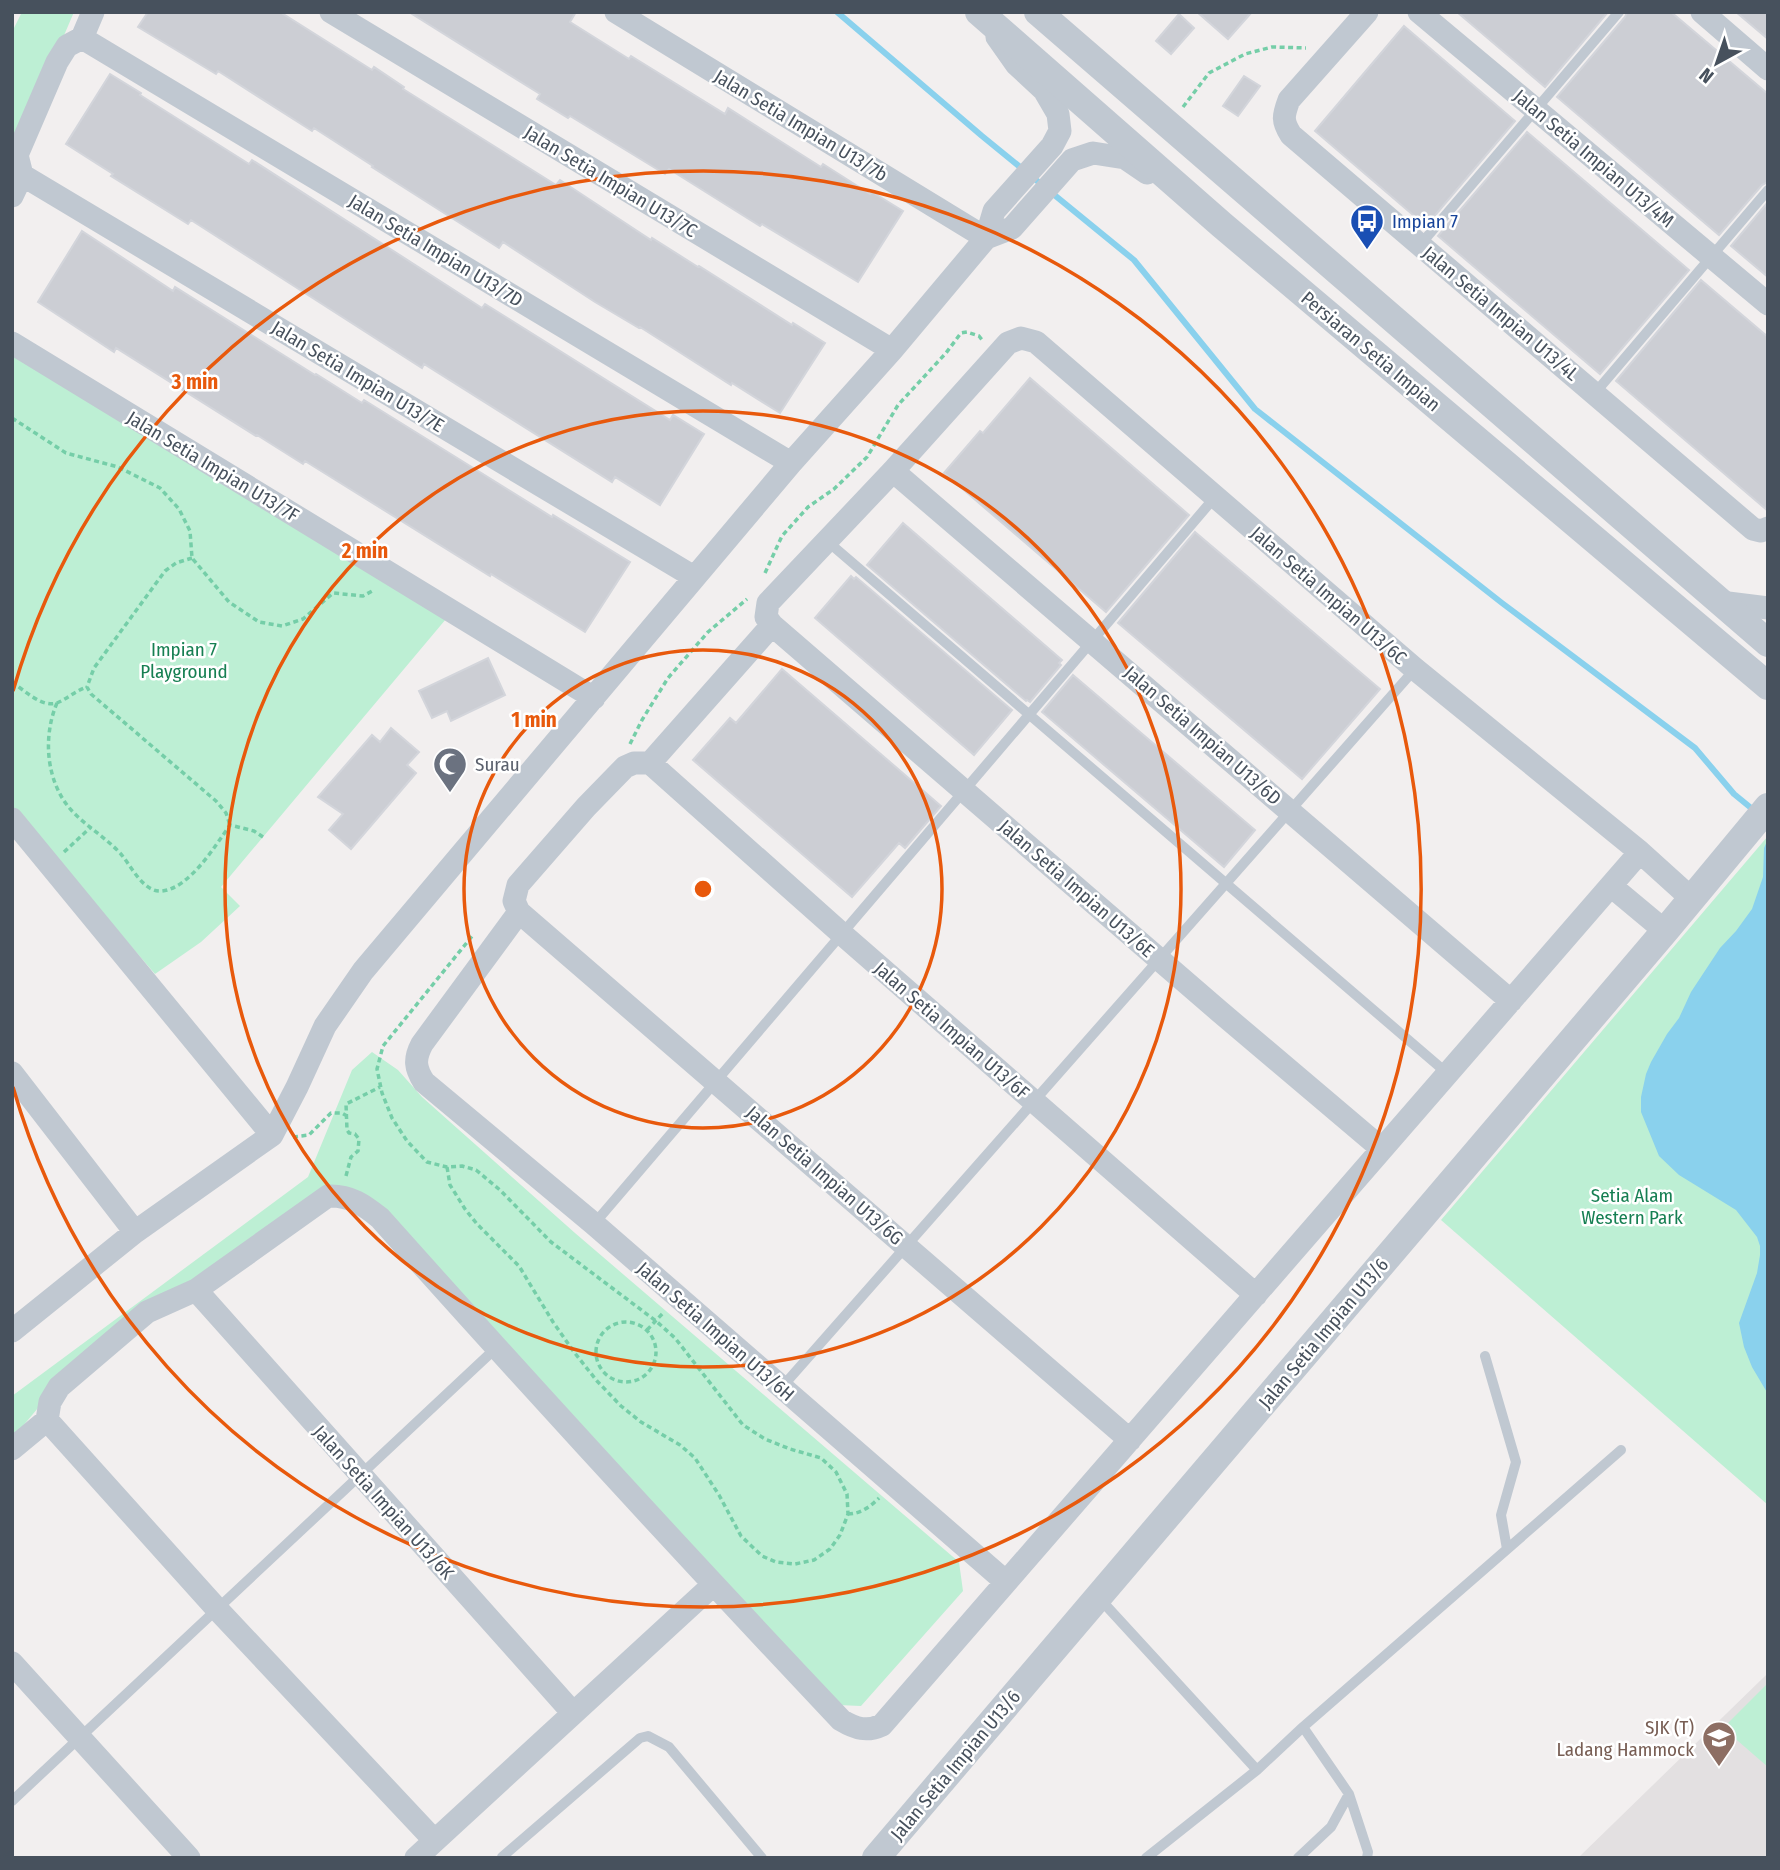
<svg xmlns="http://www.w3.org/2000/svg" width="1780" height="1870" viewBox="0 0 1780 1870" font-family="'Fira Sans Condensed',sans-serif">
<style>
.education{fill:#e3e0e1}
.green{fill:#bdefd4}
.water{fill:#8ad1ed}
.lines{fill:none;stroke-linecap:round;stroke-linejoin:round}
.stream{stroke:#8ad1ed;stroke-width:6}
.building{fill:#ccced4;stroke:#d3d5db;stroke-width:2}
.path{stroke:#75cea8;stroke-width:3.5;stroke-dasharray:5 3.5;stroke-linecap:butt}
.service{stroke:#c0c8d1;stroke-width:10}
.minor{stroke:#c0c8d1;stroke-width:23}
.tertiary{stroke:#c0c8d1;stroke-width:28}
.ring{fill:none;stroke:#e8590c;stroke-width:3.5}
.labels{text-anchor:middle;stroke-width:5;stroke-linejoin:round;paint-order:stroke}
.street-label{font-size:19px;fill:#47515d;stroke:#fff}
.transit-label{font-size:19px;fill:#164399;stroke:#fff;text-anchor:start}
.park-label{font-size:19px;fill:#167f52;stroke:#fff}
.worship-label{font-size:19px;fill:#5b616d;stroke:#fff;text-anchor:start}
.education-label{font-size:19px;fill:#785e54;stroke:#fff;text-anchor:end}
.centre{fill:#e8590c;stroke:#fff;stroke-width:3.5}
.ring-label{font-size:21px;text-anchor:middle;font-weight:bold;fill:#e8590c;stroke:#fff;stroke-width:5;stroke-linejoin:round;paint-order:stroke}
</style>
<rect width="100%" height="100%" fill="#f2efef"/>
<path class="education" d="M 1768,1673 L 1768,1858 L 1578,1858 L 1763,1678 Z"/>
<path class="green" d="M 22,12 L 74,12 L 12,157 L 12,32 Z
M 12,354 L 446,619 L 221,887 L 240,906 L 201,942 L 155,974 L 12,808 Z
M 1768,836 L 1768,1505 L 1441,1220 Z
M 372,1052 L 398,1070 L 422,1097 L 575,1233 L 959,1562 L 963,1591 L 861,1706 L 838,1705 L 383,1208 L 343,1198 L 170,1309 L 43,1402 L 12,1439 L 12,1396 L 308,1177 L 352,1070 Z
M 1768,1683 L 1768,1767 L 1723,1728 Z"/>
<path class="water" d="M 1768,839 L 1768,1394 L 1752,1367 L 1744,1347 L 1739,1323 L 1757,1273 L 1760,1255 L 1760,1246 L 1757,1237 L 1736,1210 L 1679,1175 L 1659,1156 L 1641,1112 L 1641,1097 L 1646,1074 L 1651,1062 L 1667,1034 L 1679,1018 L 1691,992 L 1720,948 L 1736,931 L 1752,909 L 1763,877 L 1764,848 Z"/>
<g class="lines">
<path class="stream" d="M 837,12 L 982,136 L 1134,260 L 1255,409 L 1502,603 L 1695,748 L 1734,794 L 1756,812"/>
</g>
<path class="building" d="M 148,12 L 280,12 L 372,70 L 374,67 L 404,87 L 403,89 L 556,185 L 560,180 L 651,240 L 652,238 L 698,267 L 699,266 L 792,325 L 793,323 L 825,343 L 780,413 L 732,383 L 731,385 L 640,327 L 639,328 L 595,302 L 503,242 L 499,248 L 372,167 L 373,166 L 314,128 L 312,131 L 218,71 L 216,74 L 138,27 Z
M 409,12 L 576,12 L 570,22 L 629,59 L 631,56 L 725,114 L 728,108 L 821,167 L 823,164 L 870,194 L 872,192 L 903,211 L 858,282 L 762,224 L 760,226 L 669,169 L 665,174 L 570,116 L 568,118 L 537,99 L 540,94 Z
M 1197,12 L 1252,12 L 1228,39 Z
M 1457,12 L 1608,12 L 1545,87 Z
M 1627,12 L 1671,12 L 1768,94 L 1768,182 L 1762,185 L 1719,235 L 1557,97 L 1625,17 Z
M 1736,12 L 1768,12 L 1768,39 Z
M 1179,14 L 1194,28 L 1171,54 L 1156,41 Z
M 1404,26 L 1515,121 L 1426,226 L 1315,131 Z
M 110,74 L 141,93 L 140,95 L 249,164 L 252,160 L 482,308 L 485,304 L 670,420 L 673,415 L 704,434 L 660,505 L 615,477 L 612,482 L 424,364 L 422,368 L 191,220 L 188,224 L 111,176 L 113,174 L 66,144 Z
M 1244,76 L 1260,86 L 1238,116 L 1223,106 Z
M 1527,132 L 1689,270 L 1600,374 L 1438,236 Z
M 1768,202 L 1768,277 L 1731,246 Z
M 82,231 L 173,291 L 175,287 L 315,375 L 316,374 L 362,403 L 364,400 L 552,517 L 553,515 L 630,562 L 585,632 L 491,574 L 490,576 L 305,461 L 303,464 L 257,435 L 256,436 L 116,348 L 114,352 L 38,302 Z
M 1701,280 L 1768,337 L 1768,511 L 1616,381 Z
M 1030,378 L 1189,515 L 1106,612 L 944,473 L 980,431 L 983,433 Z
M 903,523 L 1062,660 L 1059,663 L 1061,665 L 1030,702 L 1027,700 L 1026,701 L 867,565 Z
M 1195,532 L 1380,689 L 1302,779 L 1118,623 Z
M 851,576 L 854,579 L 856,577 L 1012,710 L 974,755 L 815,618 Z
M 488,658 L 505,695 L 451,721 L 447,711 L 432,718 L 419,691 Z
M 782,669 L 941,806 L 905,848 L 899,843 L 852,897 L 693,760 L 730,718 L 736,723 Z
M 1073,675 L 1255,830 L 1224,867 L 1042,712 Z
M 391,728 L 419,752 L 407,765 L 416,773 L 351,849 L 329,830 L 343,814 L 318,797 L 372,735 L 380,742 Z"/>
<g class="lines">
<path class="path" d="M 1183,107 L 1209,73 L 1245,54 L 1272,47 L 1306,48
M 12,418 L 66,453 L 118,467 L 160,488 L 179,509 L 190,531 L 192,558 L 229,602 L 259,622 L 282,626 L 303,619 L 333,593 L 363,596 L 374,590
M 192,558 L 176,563 L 165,571 L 94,668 L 87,687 L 91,694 L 216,801 L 226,813 L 230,825
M 765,573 L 782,536 L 808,507 L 834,489 L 867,457 L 898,405 L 946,353 L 961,333 L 967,332 L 979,336 L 983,341
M 12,682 C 24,690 42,708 57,703 C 67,699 75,691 87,687
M 57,703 C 42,738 46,786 75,814 C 89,828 106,838 120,853 C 131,865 143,893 162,891 C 190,888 215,846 230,825 L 254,831 L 263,837
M 630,744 L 642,720 L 668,678 L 708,632 L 747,599
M 64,852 L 91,827
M 293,1137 L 309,1135 L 331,1113 L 342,1113 L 347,1116
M 447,1167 L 450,1185 L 465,1209 L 477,1224 L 519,1266 L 553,1322 L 574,1352 L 597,1381 L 621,1406 L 641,1422 L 680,1445 L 695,1458 L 719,1495 L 741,1536 L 762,1556 L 776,1562 L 795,1564 L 814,1560 L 830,1549 L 840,1535 L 848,1514 L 847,1494 L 836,1472 L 821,1458 L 790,1449 L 765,1439 L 743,1425 L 675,1338 L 656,1321 L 551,1242 L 500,1190 L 476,1170 L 462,1166 L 447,1167 L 427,1162 L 407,1141 L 392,1118 L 382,1093 L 377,1069 L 383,1046 L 473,935
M 346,1176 L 351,1157 L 358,1151 L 359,1139 L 355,1134 L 349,1133 L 347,1130 L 346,1104 L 380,1087
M596 1352a30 30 0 1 1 60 0a30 30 0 1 1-60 0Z
M 647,1330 L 664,1312
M 848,1514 C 860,1514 870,1507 879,1498"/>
<path class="service" d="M 1420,245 L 1619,12
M 1595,393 L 1768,190
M 827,541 L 1448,1074
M 594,1224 L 1215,497
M 1485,1356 L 1516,1462 L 1501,1515 L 1507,1549
M 782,1387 L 1415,669
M 1100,1599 L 1257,1770
M 1303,1727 L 1349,1794 L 1368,1852 L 1367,1858
M 12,1801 L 496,1348
M 502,1857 L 640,1738 L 648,1736 L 669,1747 L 762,1858
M 1146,1858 L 1257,1770 L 1303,1727 L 1621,1450
M 1298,1858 L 1331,1827 L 1349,1794"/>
<path class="minor" d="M 331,12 L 892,350
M 616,12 L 986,238
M 1367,12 L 1289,100 C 1283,116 1282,121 1291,135 L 1753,529 L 1761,531 L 1768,528
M 1419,12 L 1768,304
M 1702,12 L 1768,69
M 82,38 L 791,463
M 22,175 L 694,577
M 12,196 L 22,175 L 17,155 L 57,62 L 67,46 L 82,38 L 93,12
M 986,238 L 1012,228 L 1072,160 L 1093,153 L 1125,158 L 1147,173
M 12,343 L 594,698
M 893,471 L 1511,1001
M 1720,602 L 1768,608
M 772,625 L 1219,1011 L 1382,1149
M 650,763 L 842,934 L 1256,1295
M 12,819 L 272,1135
M 1611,886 L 1665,931
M 519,912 L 1130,1440
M 12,1073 L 135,1232
M 196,1290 L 573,1713
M 12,1331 L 135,1232 L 272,1135 L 297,1087 L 325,1026 L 363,971 L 791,463 L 892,350 L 986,238 L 994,211 L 1052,146 L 1060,131 L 1058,114 L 1044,90 L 1016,64 L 997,37
M 47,1420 L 217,1609 L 434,1840
M 12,1449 L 47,1420 L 50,1402 L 59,1387 L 147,1312 L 196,1290 L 328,1196 C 350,1195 364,1205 380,1218 C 532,1388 685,1555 841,1720 C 856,1729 867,1732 882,1725 L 1640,852
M 1006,1582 L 594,1224 L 424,1082 C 415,1068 414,1059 422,1044 L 519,912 L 514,901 L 518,885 L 586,807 L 625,767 L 634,763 L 650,763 L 772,625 L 766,617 L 768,603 L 893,471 L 1008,343 L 1021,338 L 1036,342 L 1415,669 L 1640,852 L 1692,899
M 12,1663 L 189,1858
M 416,1858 L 713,1585"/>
<path class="tertiary" d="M 979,12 L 1222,225 L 1768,686
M 1038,12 L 1768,643
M 876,1858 L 1665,931 L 1768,807"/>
</g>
<g class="ring">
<circle cx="703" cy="889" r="239"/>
<circle cx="703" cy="889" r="478"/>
<path d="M13 691A718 718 0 1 1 13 1087"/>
</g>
<defs>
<g id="bus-pin" transform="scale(1.75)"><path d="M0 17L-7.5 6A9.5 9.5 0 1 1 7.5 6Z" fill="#1a4fb4" stroke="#fff"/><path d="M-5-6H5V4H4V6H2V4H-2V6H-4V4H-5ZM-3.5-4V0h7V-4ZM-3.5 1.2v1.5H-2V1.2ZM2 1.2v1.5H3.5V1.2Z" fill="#fff"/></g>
<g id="mosque-pin" transform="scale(1.75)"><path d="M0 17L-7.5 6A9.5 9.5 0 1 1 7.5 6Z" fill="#6b7280" stroke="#fff"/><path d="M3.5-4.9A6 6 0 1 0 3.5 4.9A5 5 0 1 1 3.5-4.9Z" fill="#fff"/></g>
<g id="school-pin" transform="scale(1.75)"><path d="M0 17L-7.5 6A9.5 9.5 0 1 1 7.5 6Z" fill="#8d6e63" stroke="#fff"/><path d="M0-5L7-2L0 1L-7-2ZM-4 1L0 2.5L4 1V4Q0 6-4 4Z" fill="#fff"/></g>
</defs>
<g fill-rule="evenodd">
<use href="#bus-pin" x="1367" y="221"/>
<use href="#mosque-pin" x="450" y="764"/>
<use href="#school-pin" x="1719" y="1738"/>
</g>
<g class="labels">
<g class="street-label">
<text transform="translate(801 125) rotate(31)" y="7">Jalan Setia Impian U13/7b</text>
<text transform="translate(1594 158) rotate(40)" y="7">Jalan Setia Impian U13/4M</text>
<text transform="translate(611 181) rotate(31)" y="7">Jalan Setia Impian U13/7C</text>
<text transform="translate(436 250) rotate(31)" y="7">Jalan Setia Impian U13/7D</text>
<text transform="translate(1501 313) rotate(40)" y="7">Jalan Setia Impian U13/4L</text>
<text transform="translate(1371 351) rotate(40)" y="7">Persiaran Setia Impian</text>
<text transform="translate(358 376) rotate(31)" y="7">Jalan Setia Impian U13/7E</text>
<text transform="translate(213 466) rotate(31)" y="7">Jalan Setia Impian U13/7F</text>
<text transform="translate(1329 595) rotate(41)" y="7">Jalan Setia Impian U13/6C</text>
<text transform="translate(1203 735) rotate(41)" y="7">Jalan Setia Impian U13/6D</text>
<text transform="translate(1077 888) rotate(41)" y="7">Jalan Setia Impian U13/6E</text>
<text transform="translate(952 1030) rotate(41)" y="7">Jalan Setia Impian U13/6F</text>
<text transform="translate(825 1175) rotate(41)" y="7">Jalan Setia Impian U13/6G</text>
<text transform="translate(716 1331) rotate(41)" y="7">Jalan Setia Impian U13/6H</text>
<text transform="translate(1323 1333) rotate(-50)" y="7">Jalan Setia Impian U13/6</text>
<text transform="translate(384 1502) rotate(48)" y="7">Jalan Setia Impian U13/6K</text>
<text transform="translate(955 1765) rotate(-50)" y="7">Jalan Setia Impian U13/6</text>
</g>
<g class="transit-label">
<text x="1392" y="228">Impian 7</text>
</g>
<g class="park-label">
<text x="184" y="656">Impian 7<tspan x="184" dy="22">Playground</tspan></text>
<text x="1632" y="1202">Setia Alam<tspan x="1632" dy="22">Western Park</tspan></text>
</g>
<g class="worship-label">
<text x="475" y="771">Surau</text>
</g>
<g class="education-label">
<text x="1694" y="1734">SJK (T)<tspan x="1694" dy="22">Ladang Hammock</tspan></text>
</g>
</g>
<circle cx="703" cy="889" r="10" class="centre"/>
<g class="ring-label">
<text x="195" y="389">3 min</text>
<text x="365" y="558">2 min</text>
<text x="534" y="727">1 min</text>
</g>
<rect width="1780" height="1870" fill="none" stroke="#47515d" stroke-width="28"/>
<g transform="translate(1717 63) rotate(220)" stroke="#ffffff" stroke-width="5" paint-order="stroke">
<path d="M0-5L12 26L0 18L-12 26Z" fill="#47515d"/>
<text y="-10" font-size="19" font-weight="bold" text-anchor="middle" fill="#47515d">N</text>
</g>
</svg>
